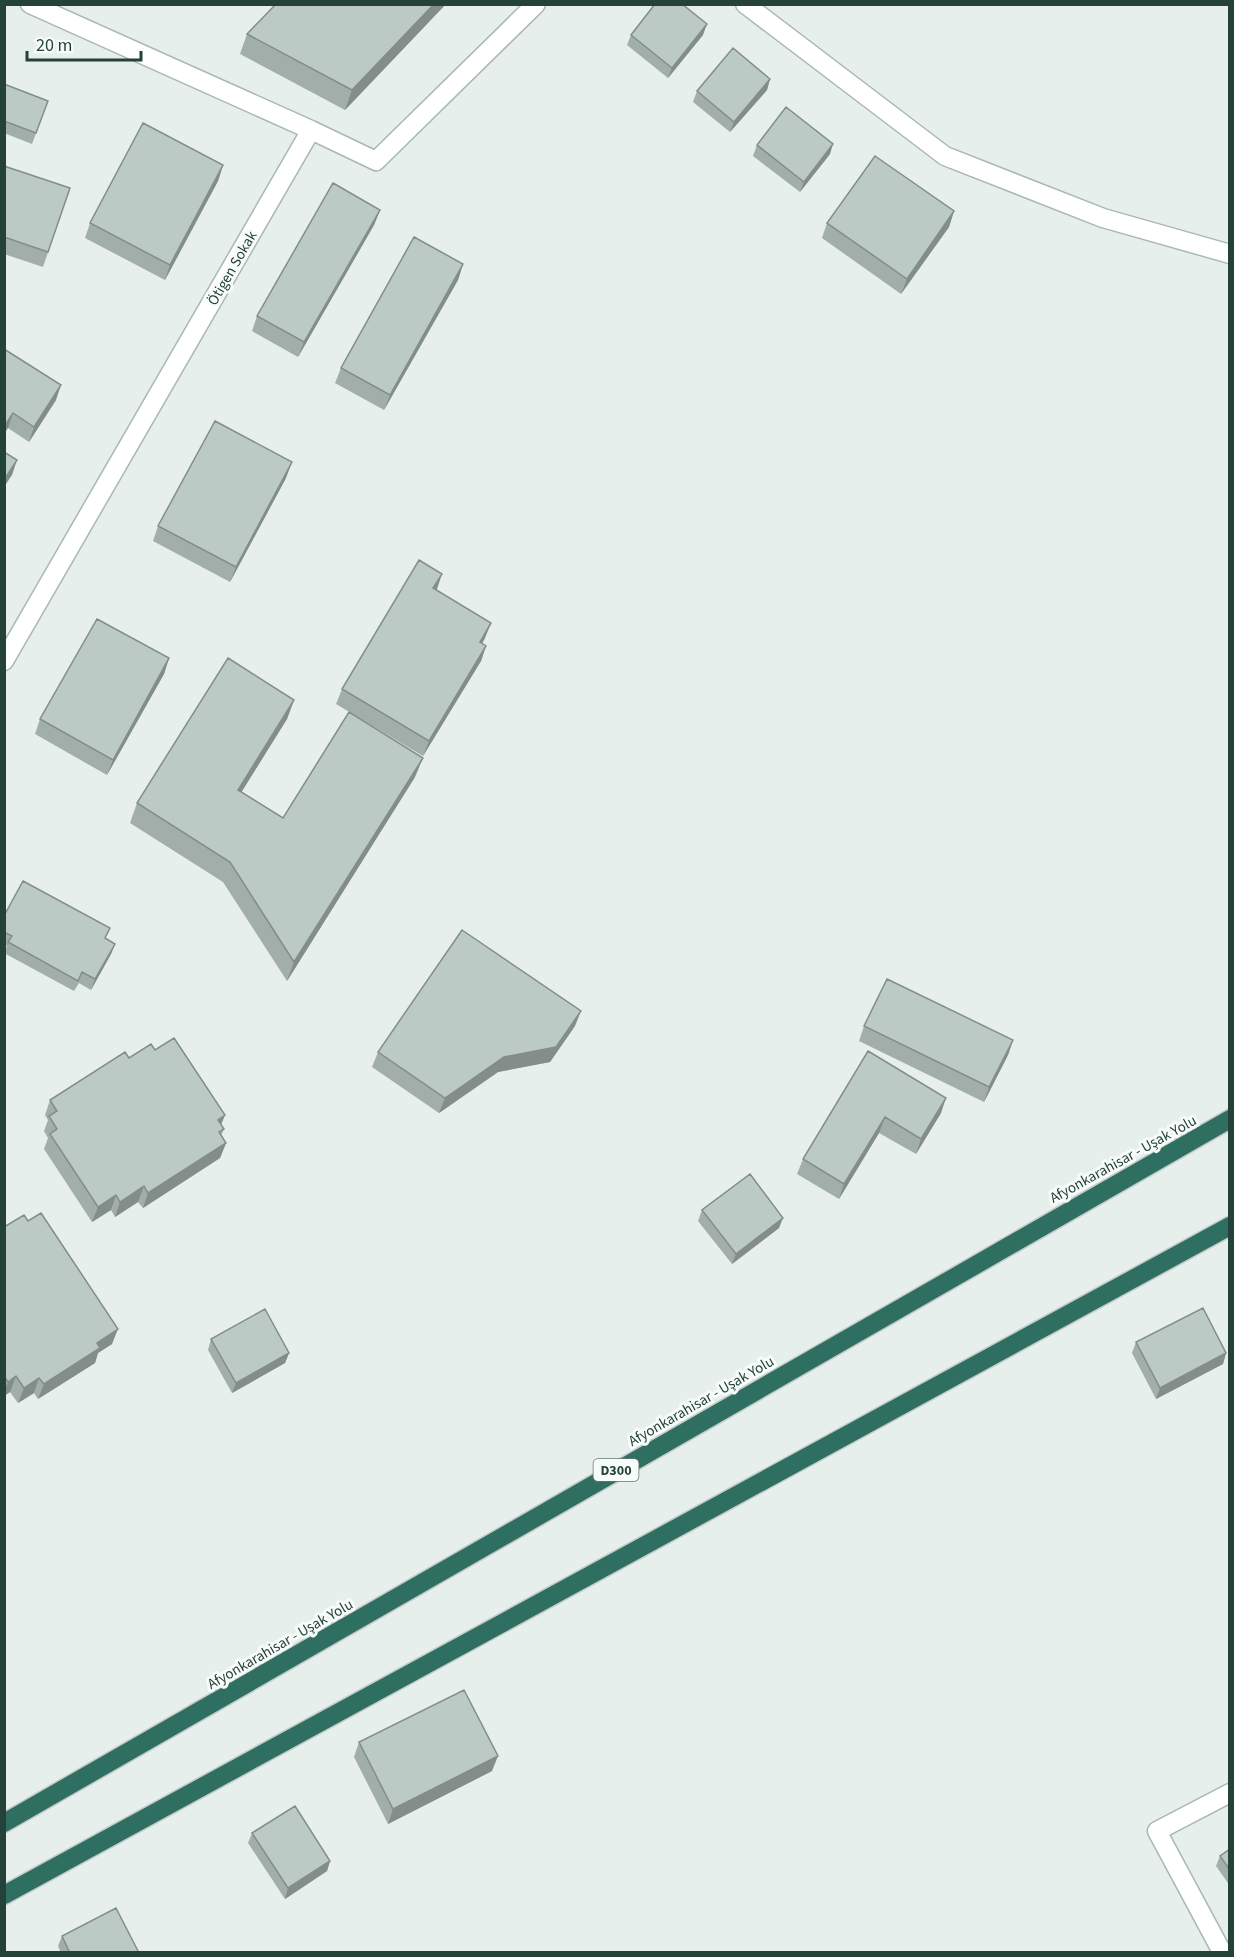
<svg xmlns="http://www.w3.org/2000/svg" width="1234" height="1957" viewBox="0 0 1234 1957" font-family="'Source Sans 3',sans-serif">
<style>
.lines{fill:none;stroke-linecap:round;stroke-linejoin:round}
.street-casing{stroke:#a8b8b2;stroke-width:21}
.highway-casing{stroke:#c2cac8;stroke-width:21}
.street{stroke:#fff;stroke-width:18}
.highway{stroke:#2f6f62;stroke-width:18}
.wall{fill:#a1aea9}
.shaded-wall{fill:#838d89}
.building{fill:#bbcac4;stroke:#838d89;stroke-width:1.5}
.labels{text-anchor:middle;stroke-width:6;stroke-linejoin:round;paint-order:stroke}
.shield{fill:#f7fbf9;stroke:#637a73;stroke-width:1.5}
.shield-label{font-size:14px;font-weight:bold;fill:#24423a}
.street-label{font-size:15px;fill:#24423a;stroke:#f7fbf9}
</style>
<rect width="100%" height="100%" fill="#e6efeb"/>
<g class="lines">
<g class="street-casing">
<path id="street" d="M 30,4 L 311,130
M 745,4 L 945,156 L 1103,218 L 1230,254
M 4,661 L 311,130 L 376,161 L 536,4
M 1222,1952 L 1157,1831 L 1230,1793"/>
</g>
<g class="highway-casing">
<path id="highway" d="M 4,1823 L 1230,1119
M 4,1895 L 1230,1226"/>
</g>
<use href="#street" class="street"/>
<use href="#highway" class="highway"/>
</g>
<path class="wall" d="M 276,4 L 446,4 L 345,110 L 240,54 L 247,34 Z
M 631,35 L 703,35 L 668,78 L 627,45 Z
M 770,79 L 767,90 L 730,132 L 693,102 L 697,91 Z
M 4,84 L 48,101 L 32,144 L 4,133 Z
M 757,145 L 830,154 L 800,192 L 753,156 Z
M 223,165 L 218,181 L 165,280 L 85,238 L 90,223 Z
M 4,166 L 70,188 L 43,267 L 4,254 Z
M 380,210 L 374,225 L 298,357 L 252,331 L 257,316 Z
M 954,211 L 949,227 L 901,294 L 822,238 L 827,223 Z
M 463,264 L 458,280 L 384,410 L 335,383 L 341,368 Z
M 4,349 L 56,400 L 29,442 L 8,428 Z
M 286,478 L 230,582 L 153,541 L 158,526 Z
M 436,590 L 485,638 L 482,644 L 486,646 L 481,661 L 423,756 L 336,704 L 342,689 Z
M 169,658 L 164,674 L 107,775 L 35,734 L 40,719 Z
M 294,700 L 287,719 L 241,792 L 283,818 L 415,777 L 287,981 L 223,882 L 130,823 L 137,803 Z
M 4,916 L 106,939 L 115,944 L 111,954 L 91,990 L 79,983 L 74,991 L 4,953 L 7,946 L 4,944 Z
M 575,1026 L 550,1062 L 498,1072 L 439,1113 L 372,1067 L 378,1052 Z
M 864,1026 L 1013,1040 L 1008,1055 L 984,1102 L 859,1041 Z
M 155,1050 L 224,1129 L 221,1136 L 226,1143 L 220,1158 L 143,1208 L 138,1202 L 115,1217 L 111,1210 L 92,1222 L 44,1149 L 48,1138 L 44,1131 L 48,1120 L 45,1115 L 50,1100 L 129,1058 Z
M 868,1051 L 941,1113 L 916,1154 L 879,1133 L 839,1199 L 797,1174 L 803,1159 Z
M 702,1210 L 779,1228 L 732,1264 L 698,1221 Z
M 4,1227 L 112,1344 L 98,1353 L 95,1363 L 38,1399 L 34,1393 L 18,1403 L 10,1392 L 4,1396 Z
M 211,1339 L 289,1353 L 285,1363 L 232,1393 L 208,1350 Z
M 1136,1342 L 1226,1353 L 1223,1364 L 1156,1399 L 1132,1353 Z
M 359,1742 L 492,1771 L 388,1824 L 354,1757 Z
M 252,1833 L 330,1861 L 327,1871 L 285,1899 L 248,1843 Z
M 1230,1849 L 1230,1886 L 1216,1866 L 1220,1856 Z
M 62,1936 L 139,1953 L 61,1953 L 58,1946 Z"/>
<path class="shaded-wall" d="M 434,4 L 446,4 L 345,110 L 352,90 Z
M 707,24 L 703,35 L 668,78 L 672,68 Z
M 770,79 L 767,90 L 730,132 L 734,122 Z
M 833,144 L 830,154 L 800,192 L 804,182 Z
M 223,165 L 218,181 L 165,280 L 170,265 Z
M 380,210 L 374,225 L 298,357 L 304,342 Z
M 954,211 L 949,227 L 901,294 L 907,279 Z
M 463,264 L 458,280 L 384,410 L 390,395 Z
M 61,385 L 56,400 L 29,442 L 34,427 Z
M 13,413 L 8,428 L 4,434 L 4,427 Z
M 17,460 L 12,475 L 4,487 L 4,480 Z
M 292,462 L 286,478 L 230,582 L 236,567 Z
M 442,574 L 437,589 L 428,604 L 433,588 Z
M 491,623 L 485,638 L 474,657 L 480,642 Z
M 486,646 L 481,661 L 423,756 L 429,741 Z
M 169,658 L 164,674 L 107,775 L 113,760 Z
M 294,700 L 287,719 L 231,809 L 238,790 Z
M 423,758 L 415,777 L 287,981 L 294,962 Z
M 115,944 L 111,954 L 91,990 L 95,979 Z
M 581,1011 L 575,1026 L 550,1062 L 498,1072 L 439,1113 L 445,1098 L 504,1057 Z
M 1013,1040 L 1008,1055 L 984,1102 L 989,1087 Z
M 946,1098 L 941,1113 L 916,1154 L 921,1139 Z
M 225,1115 L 219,1130 L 218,1120 Z
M 885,1117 L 879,1133 L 839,1199 L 844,1184 Z
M 226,1143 L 220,1158 L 143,1208 L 148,1193 Z
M 144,1186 L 138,1202 L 115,1217 L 120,1202 Z
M 116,1195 L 111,1210 L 92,1222 L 98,1207 Z
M 783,1218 L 779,1228 L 732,1264 L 736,1254 Z
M 118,1329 L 112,1344 L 98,1353 L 95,1363 L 38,1399 L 44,1384 L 97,1343 Z
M 289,1353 L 285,1363 L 232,1393 L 236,1383 Z
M 1226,1353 L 1223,1364 L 1156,1399 L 1160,1388 Z
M 16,1376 L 10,1392 L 4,1396 L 4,1392 L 8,1382 Z
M 39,1378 L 34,1393 L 18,1403 L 24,1388 Z
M 498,1756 L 492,1771 L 388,1824 L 393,1809 Z
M 330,1861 L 327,1871 L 285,1899 L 288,1888 Z"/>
<path class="building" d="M 276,4 L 434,4 L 352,90 L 247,34 Z
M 655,4 L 682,4 L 707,24 L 672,68 L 631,35 Z
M 733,48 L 770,79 L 734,122 L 697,91 Z
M 4,84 L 48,101 L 36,133 L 4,121 Z
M 786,107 L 833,144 L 804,182 L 757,145 Z
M 143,123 L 223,165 L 170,265 L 90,223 Z
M 875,156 L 954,211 L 907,279 L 827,223 Z
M 4,166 L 70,188 L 48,252 L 4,237 Z
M 333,183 L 380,210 L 304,342 L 257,316 Z
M 414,237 L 463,264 L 390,395 L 341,368 Z
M 4,349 L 61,385 L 34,427 L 13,413 L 4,427 Z
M 215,421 L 292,462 L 236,567 L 158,526 Z
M 4,452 L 17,460 L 4,480 Z
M 419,560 L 442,574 L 433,588 L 491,623 L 480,642 L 486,646 L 429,741 L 342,689 Z
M 97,619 L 169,658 L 113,760 L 40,719 Z
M 228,658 L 294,700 L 238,790 L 283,818 L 349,712 L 423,758 L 294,962 L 230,862 L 137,803 Z
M 23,881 L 110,928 L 105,938 L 115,944 L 95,979 L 82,972 L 78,981 L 8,942 L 12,936 L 4,932 L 4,916 Z
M 462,930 L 581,1011 L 556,1047 L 504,1057 L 445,1098 L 378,1052 Z
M 887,979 L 1013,1040 L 989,1087 L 864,1026 Z
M 174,1038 L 225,1115 L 218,1120 L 224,1129 L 219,1132 L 226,1143 L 148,1193 L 144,1186 L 120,1202 L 116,1195 L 98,1207 L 50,1134 L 57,1129 L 49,1116 L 57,1111 L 50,1100 L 125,1052 L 129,1058 L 151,1044 L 155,1050 Z
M 868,1051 L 946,1098 L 921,1139 L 885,1117 L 844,1184 L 803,1159 Z
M 750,1174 L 783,1218 L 736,1254 L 702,1210 Z
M 41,1213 L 118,1329 L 97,1343 L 100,1348 L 44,1384 L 39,1378 L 24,1388 L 16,1376 L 8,1382 L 4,1376 L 4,1227 L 24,1215 L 28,1221 Z
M 1203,1308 L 1226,1353 L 1160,1388 L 1136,1342 Z
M 265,1309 L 289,1353 L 236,1383 L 211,1339 Z
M 464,1690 L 498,1756 L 393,1809 L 359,1742 Z
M 295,1806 L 330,1861 L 288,1888 L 252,1833 Z
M 1230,1849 L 1230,1870 L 1220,1856 Z
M 116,1908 L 139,1953 L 70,1953 L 62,1936 Z"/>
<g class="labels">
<rect class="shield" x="593.5" y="1459" width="45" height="22" rx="4.5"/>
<g class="shield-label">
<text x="616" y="1475">D300</text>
</g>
<g class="street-label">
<text transform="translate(232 268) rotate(-60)" y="5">Ötigen Sokak</text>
<text transform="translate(1123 1159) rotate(-29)" y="5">Afyonkarahisar - Uşak Yolu</text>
<text transform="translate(701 1401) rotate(-30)" y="5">Afyonkarahisar - Uşak Yolu</text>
<text transform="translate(280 1644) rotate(-30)" y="5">Afyonkarahisar - Uşak Yolu</text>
</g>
</g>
<rect width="1234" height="1957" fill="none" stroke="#24423a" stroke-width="12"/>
<path d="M27 51v9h114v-9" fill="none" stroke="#24423a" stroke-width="3"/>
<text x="36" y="51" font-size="18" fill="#24423a" stroke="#f7fbf9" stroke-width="4.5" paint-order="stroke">20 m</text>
</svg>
